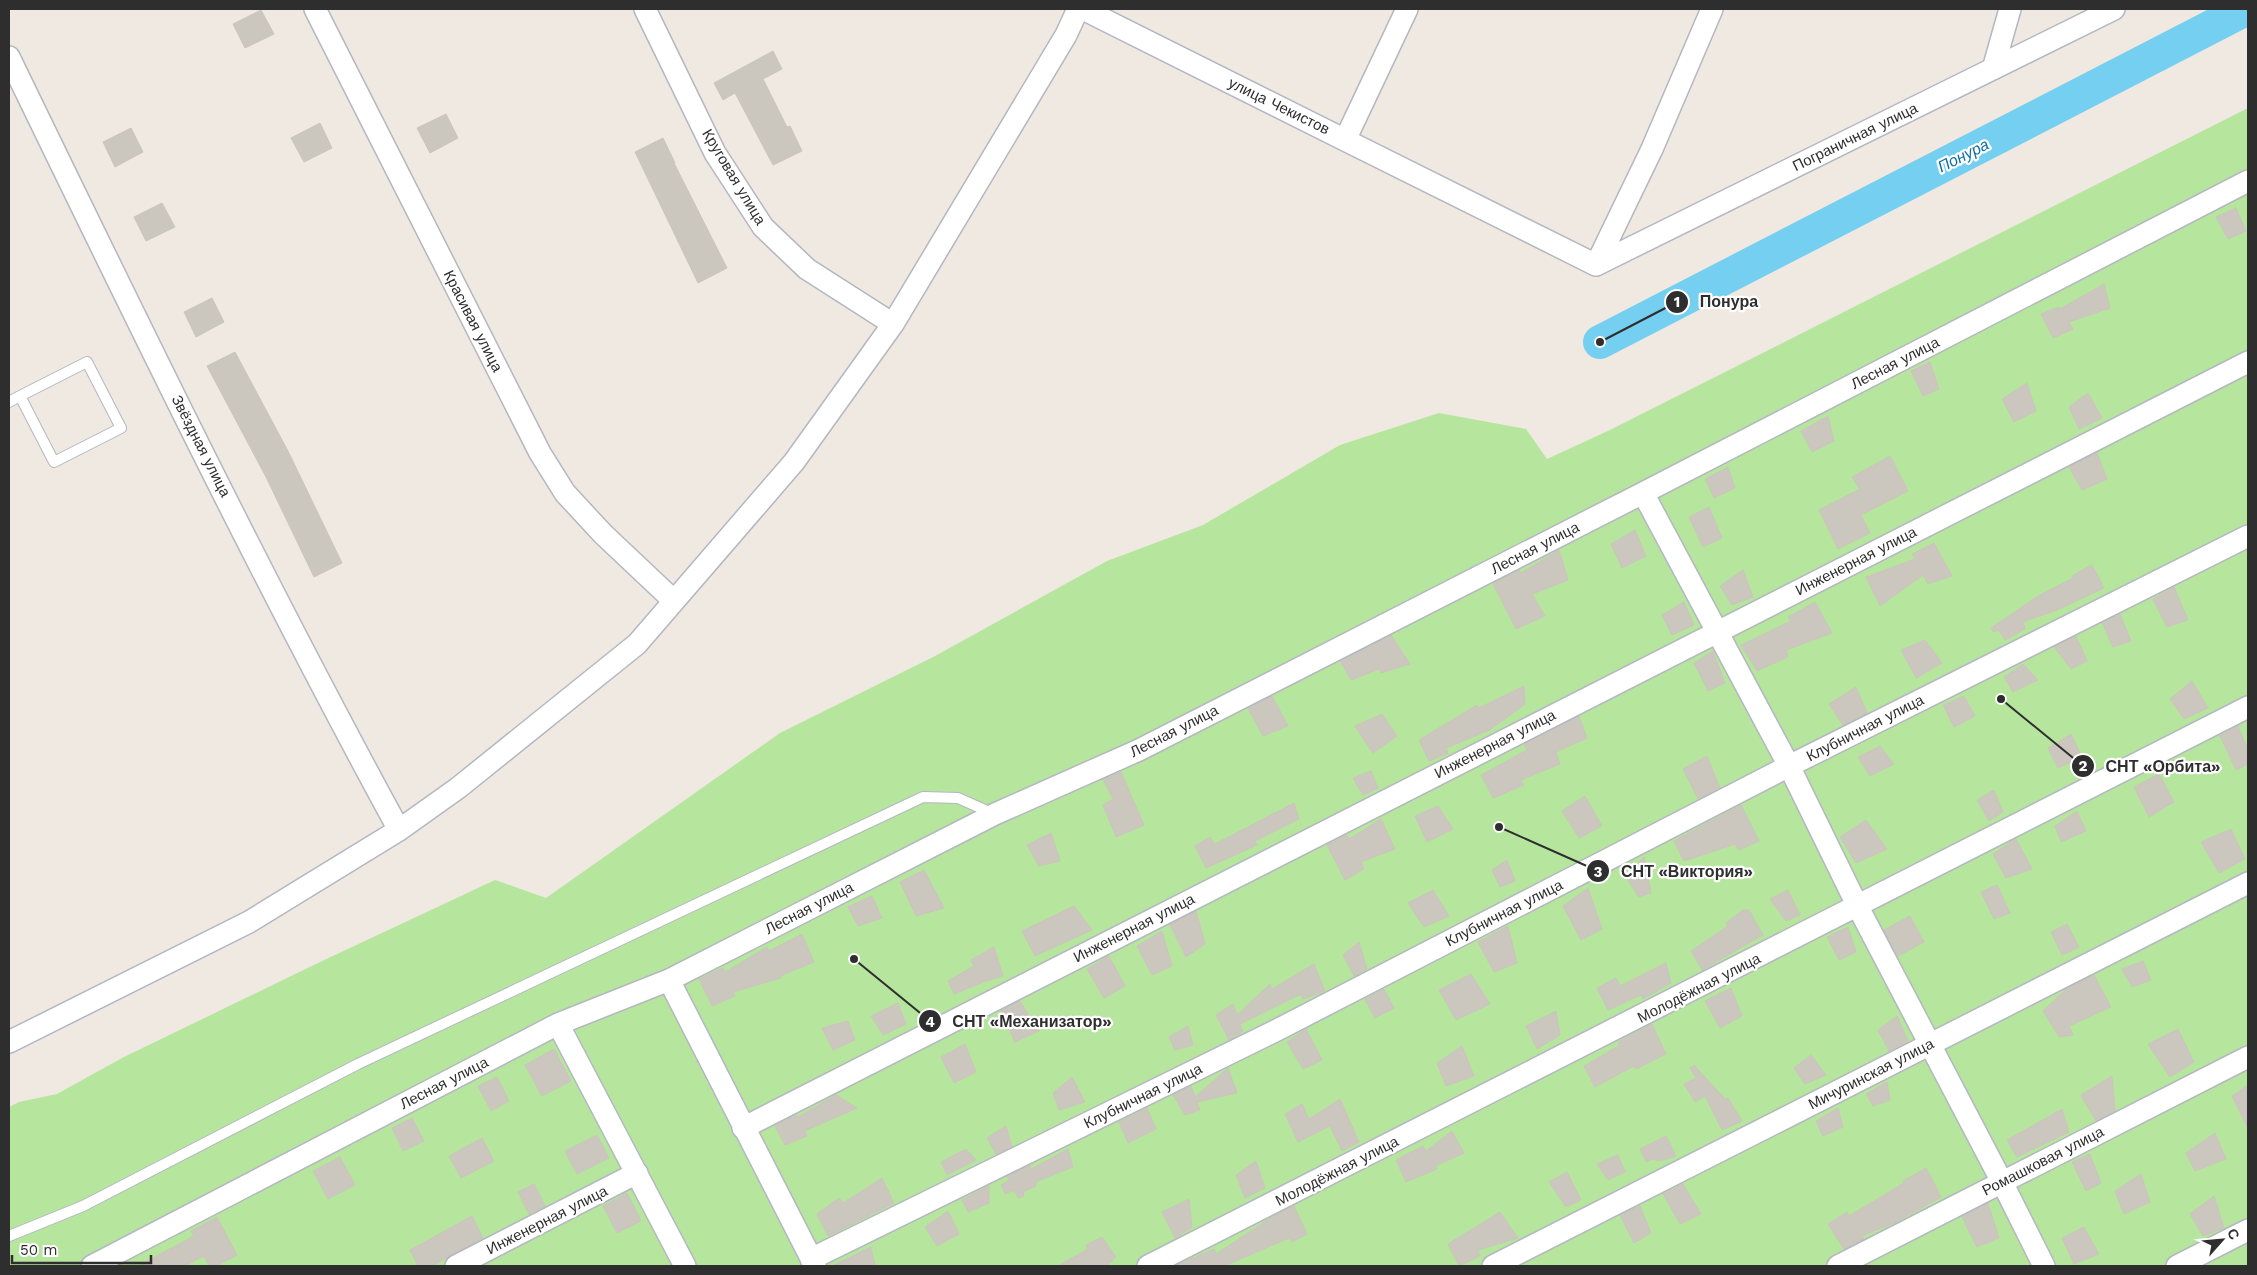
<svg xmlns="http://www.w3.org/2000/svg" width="2257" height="1275" viewBox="0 0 2257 1275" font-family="'Work Sans',sans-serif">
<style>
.green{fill:#b6e59e}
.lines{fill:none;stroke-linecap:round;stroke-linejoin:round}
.river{stroke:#75cff0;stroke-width:34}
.building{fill:#cbc7bf;stroke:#cbc5ba}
.service-casing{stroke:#b4b7c1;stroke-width:12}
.minor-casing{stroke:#b4b7c1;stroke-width:24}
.service{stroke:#fff;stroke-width:10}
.minor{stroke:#fff;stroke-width:21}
.labels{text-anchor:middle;stroke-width:4.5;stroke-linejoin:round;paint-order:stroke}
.street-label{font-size:15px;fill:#2e2e2e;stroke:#fff}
.water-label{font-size:16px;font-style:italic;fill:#0d6fa3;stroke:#fff}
.leader{fill:none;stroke:#2e2e2e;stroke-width:2}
.callout-dot{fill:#2e2e2e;stroke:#fff;stroke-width:2}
.mark-label{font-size:15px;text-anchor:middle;font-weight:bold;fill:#fff}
.callout-label{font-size:16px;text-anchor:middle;font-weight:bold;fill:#2e2e2e;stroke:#fff;stroke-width:4.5;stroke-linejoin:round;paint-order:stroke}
</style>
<rect width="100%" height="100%" fill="#efe9e1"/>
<path class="green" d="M 2248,108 L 2248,1266 L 9,1266 L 9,1107 L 19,1102 L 57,1094 L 122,1058 L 320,962 L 495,880 L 546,898 L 780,733 L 935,656 L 1107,561 L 1203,525 L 1340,445 L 1439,413 L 1526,429 L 1547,459 L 1610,430 Z"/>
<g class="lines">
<path class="river" d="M 1600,342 L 2246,9"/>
</g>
<path class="building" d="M 261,10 L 274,34 L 245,48 L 233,24 Z
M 773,51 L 782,69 L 763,79 L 787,127 L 790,126 L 802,151 L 773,165 L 735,93 L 723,100 L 714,83 Z
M 446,114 L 458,138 L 430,153 L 417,128 Z
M 320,123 L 332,148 L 304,162 L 291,138 Z
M 131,128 L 143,152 L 115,167 L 103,142 Z
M 663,138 L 675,163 L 674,163 L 727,268 L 698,283 L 635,152 Z
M 162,203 L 175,227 L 146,241 L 134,217 Z
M 2236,208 L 2246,231 L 2228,239 L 2216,217 Z
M 2104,284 L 2110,308 L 2069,322 L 2073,329 L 2053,338 L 2041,314 L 2059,307 L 2060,309 Z
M 212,298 L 224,322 L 196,337 L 184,312 Z
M 235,352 L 288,451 L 342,563 L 314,577 L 266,477 L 207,366 Z
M 1930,362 L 1939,389 L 1923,396 L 1911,371 Z
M 2027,383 L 2036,411 L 2014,422 L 2002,399 Z
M 2088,393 L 2102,418 L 2079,429 L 2069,407 Z
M 1828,416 L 1834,441 L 1812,452 L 1801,431 Z
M 2097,453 L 2107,479 L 2082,490 L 2069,467 Z
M 1890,456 L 1908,491 L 1861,515 L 1870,533 L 1838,549 L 1819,510 L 1860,489 L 1852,477 Z
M 1728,467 L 1735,488 L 1714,498 L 1705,479 Z
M 1709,507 L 1722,538 L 1703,547 L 1689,517 Z
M 1635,530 L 1646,556 L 1622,568 L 1611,544 Z
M 1934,543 L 1952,576 L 1928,584 L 1923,575 L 1880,606 L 1866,577 L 1915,559 L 1912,554 Z
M 1559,550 L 1568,580 L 1532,594 L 1545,616 L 1516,629 L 1493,584 L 1519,570 L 1521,573 Z
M 2092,565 L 2104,588 L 2057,610 L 2023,622 L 2025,629 L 2005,640 L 1999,630 L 1993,632 L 1991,628 L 2038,596 L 2073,578 L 2072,576 Z
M 1743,570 L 1753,597 L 1732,605 L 1720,586 Z
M 2174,587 L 2188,620 L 2167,627 L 2153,599 Z
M 1684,602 L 1694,625 L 1672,635 L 1662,615 Z
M 1815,602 L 1832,633 L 1786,650 L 1788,657 L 1757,671 L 1741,645 L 1791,621 L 1788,617 Z
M 2120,614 L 2131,641 L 2113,647 L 2102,623 Z
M 1391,635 L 1410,664 L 1381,673 L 1379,669 L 1351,680 L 1340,661 Z
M 2076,636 L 2087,661 L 2071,669 L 2054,647 Z
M 1925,640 L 1942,663 L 1916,678 L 1901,650 Z
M 1713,651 L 1725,683 L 1708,691 L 1694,663 Z
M 2023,664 L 2038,680 L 2013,692 L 2004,677 Z
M 2192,681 L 2208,708 L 2184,719 L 2170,699 Z
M 1524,686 L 1525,704 L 1490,730 L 1446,748 L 1448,753 L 1429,761 L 1419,740 L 1477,705 L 1479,708 Z
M 1856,687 L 1867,713 L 1843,725 L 1829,704 Z
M 1272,696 L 1288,726 L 1263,736 L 1248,708 Z
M 1964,696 L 1975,716 L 1954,727 L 1943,705 Z
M 1382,714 L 1397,736 L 1373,753 L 1355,726 Z
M 1579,716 L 1587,738 L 1556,752 L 1560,764 L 1521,780 L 1524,785 L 1493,798 L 1481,775 L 1527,750 L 1524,744 Z
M 2238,726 L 2248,750 L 2248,764 L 2236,770 L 2220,736 Z
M 2071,734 L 2082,757 L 2058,768 L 2048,748 Z
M 1880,746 L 1894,764 L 1870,776 L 1858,757 Z
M 1707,756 L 1720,788 L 1698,799 L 1683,769 Z
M 1371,771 L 1378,788 L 1363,795 L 1353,778 Z
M 1121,772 L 1144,825 L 1116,837 L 1103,805 L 1113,799 L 1103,779 Z
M 2159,774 L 2174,802 L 2149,817 L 2134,787 Z
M 1994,790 L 2003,812 L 1989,821 L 1977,800 Z
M 1585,796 L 1602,826 L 1579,838 L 1562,811 Z
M 1294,803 L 1299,819 L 1255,841 L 1257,845 L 1206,868 L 1195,846 L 1210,837 L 1215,844 Z
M 1741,805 L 1759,841 L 1739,850 L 1735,844 L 1684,861 L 1674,841 Z
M 1438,806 L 1453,829 L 1427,842 L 1415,816 Z
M 2077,811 L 2086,831 L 2061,842 L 2055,826 Z
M 1381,819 L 1395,849 L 1361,862 L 1364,869 L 1345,880 L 1327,845 L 1347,835 L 1349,839 Z
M 1866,820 L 1887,849 L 1856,863 L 1840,837 Z
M 2231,829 L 2245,859 L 2219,873 L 2201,842 Z
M 1051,833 L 1060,861 L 1039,866 L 1027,845 Z
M 2016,839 L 2032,869 L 2006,878 L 1993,854 Z
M 1644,857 L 1651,893 L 1639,897 L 1625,876 Z
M 1507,860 L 1515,881 L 1500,887 L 1492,870 Z
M 924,870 L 944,908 L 916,916 L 900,882 Z
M 1997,885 L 2010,913 L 1994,919 L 1981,892 Z
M 1588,888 L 1602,929 L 1581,940 L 1563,906 Z
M 1433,890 L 1449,916 L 1424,927 L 1408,903 Z
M 1788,890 L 1800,915 L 1786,921 L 1770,899 Z
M 872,896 L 882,918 L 858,926 L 848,907 Z
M 1074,906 L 1092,930 L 1035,956 L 1022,931 Z
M 1743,910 L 1749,910 L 1763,935 L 1702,970 L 1691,951 L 1728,926 L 1726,923 Z
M 1196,911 L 1205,944 L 1186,957 L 1170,925 Z
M 1910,916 L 1924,942 L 1898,956 L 1884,930 Z
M 2067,924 L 2079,947 L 2062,955 L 2051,932 Z
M 1508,926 L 1517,963 L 1494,972 L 1478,942 Z
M 1848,927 L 1856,952 L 1839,960 L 1827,937 Z
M 1162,931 L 1172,966 L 1152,975 L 1137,946 Z
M 802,934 L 814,962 L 780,976 L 781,978 L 733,992 L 735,996 L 712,1006 L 699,979 L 723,968 L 725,972 L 767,947 L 769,951 Z
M 1359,942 L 1367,969 L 1354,976 L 1343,955 Z
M 994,947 L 1003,976 L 986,981 L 954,994 L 948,981 L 974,966 L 971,960 Z
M 1109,956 L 1125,986 L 1104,998 L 1087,969 Z
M 2143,961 L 2151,980 L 2132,987 L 2122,969 Z
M 1666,963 L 1671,983 L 1643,999 L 1641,995 L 1608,1010 L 1597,988 L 1616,978 L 1620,986 Z
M 1314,964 L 1325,991 L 1303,999 L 1301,994 L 1240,1024 L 1243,1031 L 1229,1040 L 1216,1015 L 1233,1004 L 1237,1015 L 1270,984 L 1272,989 Z
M 1471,974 L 1490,1004 L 1456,1020 L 1439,990 Z
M 2094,975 L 2111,1007 L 2069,1026 L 2073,1035 L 2059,1037 L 2043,1011 L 2065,990 Z
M 1731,988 L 1742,1016 L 1720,1028 L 1705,1001 Z
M 1384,989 L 1394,1008 L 1375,1018 L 1365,999 Z
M 1020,1001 L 1039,1031 L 1015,1042 L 1001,1011 Z
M 898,1003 L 906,1024 L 883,1035 L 871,1016 Z
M 1556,1011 L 1560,1035 L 1537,1049 L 1526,1026 Z
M 1897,1016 L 1908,1041 L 1889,1051 L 1878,1030 Z
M 848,1021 L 855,1040 L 833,1050 L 822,1028 Z
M 1652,1024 L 1666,1054 L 1636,1069 L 1634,1066 L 1595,1087 L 1584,1066 L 1620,1045 L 1618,1042 Z
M 1188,1026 L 1193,1045 L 1175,1050 L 1169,1037 Z
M 1306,1029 L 1322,1060 L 1303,1069 L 1287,1042 Z
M 2178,1029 L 2194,1062 L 2170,1077 L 2148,1044 Z
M 965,1044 L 976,1072 L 954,1083 L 941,1057 Z
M 1462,1046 L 1474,1076 L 1446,1086 L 1437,1063 Z
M 554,1049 L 571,1081 L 542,1096 L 525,1065 Z
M 1811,1055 L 1826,1075 L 1805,1084 L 1794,1068 Z
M 1694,1065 L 1725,1099 L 1728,1098 L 1742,1121 L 1722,1130 L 1705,1096 L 1695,1102 L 1684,1084 L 1696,1078 L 1690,1068 Z
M 1228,1068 L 1237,1093 L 1197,1102 L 1200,1110 L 1185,1115 L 1173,1095 L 1191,1086 L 1195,1097 Z
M 2112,1076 L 2115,1111 L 2096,1121 L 2081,1095 Z
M 497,1077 L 509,1101 L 491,1111 L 478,1086 Z
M 1072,1077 L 1085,1102 L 1059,1110 L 1053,1093 Z
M 1887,1082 L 1890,1100 L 1873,1106 L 1866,1094 Z
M 2248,1085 L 2248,1129 L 2232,1096 Z
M 836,1095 L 857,1108 L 805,1131 L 807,1136 L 785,1145 L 775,1126 L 796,1115 L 798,1117 Z
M 1340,1099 L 1359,1142 L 1342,1151 L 1330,1126 L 1298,1142 L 1285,1114 L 1302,1104 L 1309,1119 Z
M 1147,1108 L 1156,1129 L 1128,1143 L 1119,1122 Z
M 1838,1108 L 1843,1127 L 1823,1136 L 1816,1121 Z
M 2062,1109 L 2069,1132 L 2017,1157 L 2007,1140 Z
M 412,1118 L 424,1141 L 403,1151 L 392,1128 Z
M 1006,1126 L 1012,1147 L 996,1154 L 987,1138 Z
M 1452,1131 L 1464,1153 L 1435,1166 L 1437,1169 L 1406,1182 L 1396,1160 L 1423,1146 L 1426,1151 Z
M 2215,1133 L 2226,1159 L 2195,1171 L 2186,1153 Z
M 597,1135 L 609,1158 L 577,1174 L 565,1151 Z
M 1666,1136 L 1676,1156 L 1659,1161 L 1653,1159 L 1646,1162 L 1640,1149 Z
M 482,1138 L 494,1161 L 461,1178 L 449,1156 Z
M 966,1149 L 976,1160 L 947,1175 L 941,1162 Z
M 1068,1149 L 1073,1167 L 1035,1182 L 1036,1186 L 1023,1192 L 1024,1196 L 1018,1198 L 1014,1190 L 1005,1194 L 1001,1185 L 1009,1180 L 1007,1176 L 1030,1165 L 1031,1169 Z
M 2090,1154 L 2101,1183 L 2086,1191 L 2072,1162 Z
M 1618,1155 L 1625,1172 L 1608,1180 L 1597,1164 Z
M 340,1157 L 355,1185 L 328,1199 L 313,1171 Z
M 1256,1161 L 1265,1188 L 1245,1198 L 1236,1175 Z
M 1926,1168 L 1941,1197 L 1896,1222 L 1862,1236 L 1864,1239 L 1844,1249 L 1828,1224 L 1847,1212 L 1849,1216 L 1904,1183 L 1903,1181 Z
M 1567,1172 L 1581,1200 L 1566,1207 L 1549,1182 Z
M 2141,1174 L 2150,1202 L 2124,1214 L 2115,1191 Z
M 882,1178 L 894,1203 L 828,1236 L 817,1214 L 839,1198 L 843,1203 Z
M 534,1184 L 545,1206 L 529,1214 L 518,1192 Z
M 1683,1184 L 1701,1214 L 1680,1224 L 1663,1194 Z
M 989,1186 L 989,1203 L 968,1212 L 962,1200 Z
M 627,1193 L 641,1221 L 617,1233 L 603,1206 Z
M 2214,1196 L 2224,1228 L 2203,1236 L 2190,1214 Z
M 1189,1199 L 1192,1227 L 1175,1238 L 1162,1212 Z
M 1988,1203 L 1999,1238 L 1977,1247 L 1962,1217 Z
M 1294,1206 L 1307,1234 L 1292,1242 L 1289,1238 L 1224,1266 L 1175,1266 L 1214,1249 L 1216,1254 L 1272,1217 Z
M 1640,1206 L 1651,1233 L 1634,1243 L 1620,1215 Z
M 948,1211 L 959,1234 L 937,1246 L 925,1227 Z
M 1500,1212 L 1518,1238 L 1478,1250 L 1480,1256 L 1459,1266 L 1448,1244 Z
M 472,1216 L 483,1238 L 432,1266 L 418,1266 L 410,1250 Z
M 217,1217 L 237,1255 L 216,1266 L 209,1266 L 204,1256 L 184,1266 L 138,1266 L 194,1236 L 191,1231 Z
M 2084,1227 L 2099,1254 L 2074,1264 L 2062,1238 Z
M 1102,1237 L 1116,1257 L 1107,1266 L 1058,1266 L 1088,1249 L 1086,1245 Z
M 871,1247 L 875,1266 L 832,1266 Z"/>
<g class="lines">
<g class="service-casing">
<path id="service" d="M 9,402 L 20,396 L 87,362 L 121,428 L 54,462 L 20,396
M 9,1236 L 83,1206 L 358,1064 L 923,797 L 958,798 L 994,814"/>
</g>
<g class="minor-casing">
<path id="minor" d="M 315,9 L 540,453 L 565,493 L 603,534 L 674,601
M 645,9 L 715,153 L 763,227 L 807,269 L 893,324
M 1083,9 L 1345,140 L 1407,9
M 9,57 C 135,317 261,577 399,830
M 1993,69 L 2010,9
M 1345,140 L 1596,265 L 1652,149 L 1712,9
M 1596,265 L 2114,9
M 1643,493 L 1789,766 L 1858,907 L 2002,1182 L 2044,1266
M 669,980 L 815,1266
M 558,1024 L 685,1266
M 9,1042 L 249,922 L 399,830 L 458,788 L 637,644 L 794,462 L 893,324 L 1066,35 L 1078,9
M 743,1128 L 2248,362
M 811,1259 L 1277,1030 L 1789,766 L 2248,536
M 92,1266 L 558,1024 L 669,980 L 995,814 L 1139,750 L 1643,493 L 2248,181
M 456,1266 L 637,1173
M 1148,1266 L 2248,707
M 1493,1266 L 2248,883
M 1838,1266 L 2248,1057
M 2177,1266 L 2248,1230"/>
</g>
<use href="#service" class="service"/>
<use href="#minor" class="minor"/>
</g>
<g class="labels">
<g class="street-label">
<text transform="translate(1279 106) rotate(26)" y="5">улица Чекистов</text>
<text transform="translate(1855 137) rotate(-26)" y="5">Пограничная улица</text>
<text transform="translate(734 177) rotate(59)" y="5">Круговая улица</text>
<text transform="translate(473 321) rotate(63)" y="5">Красивая улица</text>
<text transform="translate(1895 363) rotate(-27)" y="5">Лесная улица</text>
<text transform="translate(201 446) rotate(63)" y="5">Звёздная улица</text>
<text transform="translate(1535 548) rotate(-27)" y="5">Лесная улица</text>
<text transform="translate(1856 561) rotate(-27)" y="5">Инженерная улица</text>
<text transform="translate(1865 728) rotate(-27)" y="5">Клубничная улица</text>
<text transform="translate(1174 731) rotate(-27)" y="5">Лесная улица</text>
<text transform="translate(1495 744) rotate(-27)" y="5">Инженерная улица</text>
<text transform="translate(809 908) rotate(-27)" y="5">Лесная улица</text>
<text transform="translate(1504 913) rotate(-27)" y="5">Клубничная улица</text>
<text transform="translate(1134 928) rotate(-27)" y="5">Инженерная улица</text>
<text transform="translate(1699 988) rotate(-27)" y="5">Молодёжная улица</text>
<text transform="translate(1871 1074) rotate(-27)" y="5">Мичуринская улица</text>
<text transform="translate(444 1083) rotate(-27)" y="5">Лесная улица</text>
<text transform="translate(1143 1096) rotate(-26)" y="5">Клубничная улица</text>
<text transform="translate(2043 1161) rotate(-27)" y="5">Ромашковая улица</text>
<text transform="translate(1337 1171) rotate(-27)" y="5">Молодёжная улица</text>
<text transform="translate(547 1220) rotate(-27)" y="5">Инженерная улица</text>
</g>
<g class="water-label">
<text transform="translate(1963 155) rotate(-27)" y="6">Понура</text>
</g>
</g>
<path class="leader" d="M1600 342L1677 302M2001 699L2083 766M1499 827L1598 871M854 959L930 1021"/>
<g class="callout-dot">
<circle cx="1600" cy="342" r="5"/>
<circle cx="2001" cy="699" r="5"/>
<circle cx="1499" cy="827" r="5"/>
<circle cx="854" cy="959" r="5"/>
<circle cx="1677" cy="302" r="12"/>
<circle cx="2083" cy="766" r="12"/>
<circle cx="1598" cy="871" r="12"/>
<circle cx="930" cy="1021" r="12"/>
</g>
<g class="mark-label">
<text x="1677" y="307">1</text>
<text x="2083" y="771">2</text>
<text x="1598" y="877">3</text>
<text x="930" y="1027">4</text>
</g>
<g class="callout-label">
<text x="1729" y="307">Понура</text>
<text x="2163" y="772">СНТ «Орбита»</text>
<text x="1687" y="877">СНТ «Виктория»</text>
<text x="1032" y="1027">СНТ «Механизатор»</text>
</g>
<rect width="2257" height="1275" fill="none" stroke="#2e2e2e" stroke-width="20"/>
<g transform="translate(2222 1240) rotate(63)" stroke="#ffffff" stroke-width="4" paint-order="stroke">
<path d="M0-4L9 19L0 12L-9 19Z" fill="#2e2e2e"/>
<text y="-8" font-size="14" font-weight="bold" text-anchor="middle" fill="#2e2e2e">С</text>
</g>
<path d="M12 1255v8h139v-8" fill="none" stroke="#2e2e2e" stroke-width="2.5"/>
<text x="20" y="1255" font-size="15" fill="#2e2e2e" stroke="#ffffff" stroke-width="4" paint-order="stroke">50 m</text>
</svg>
